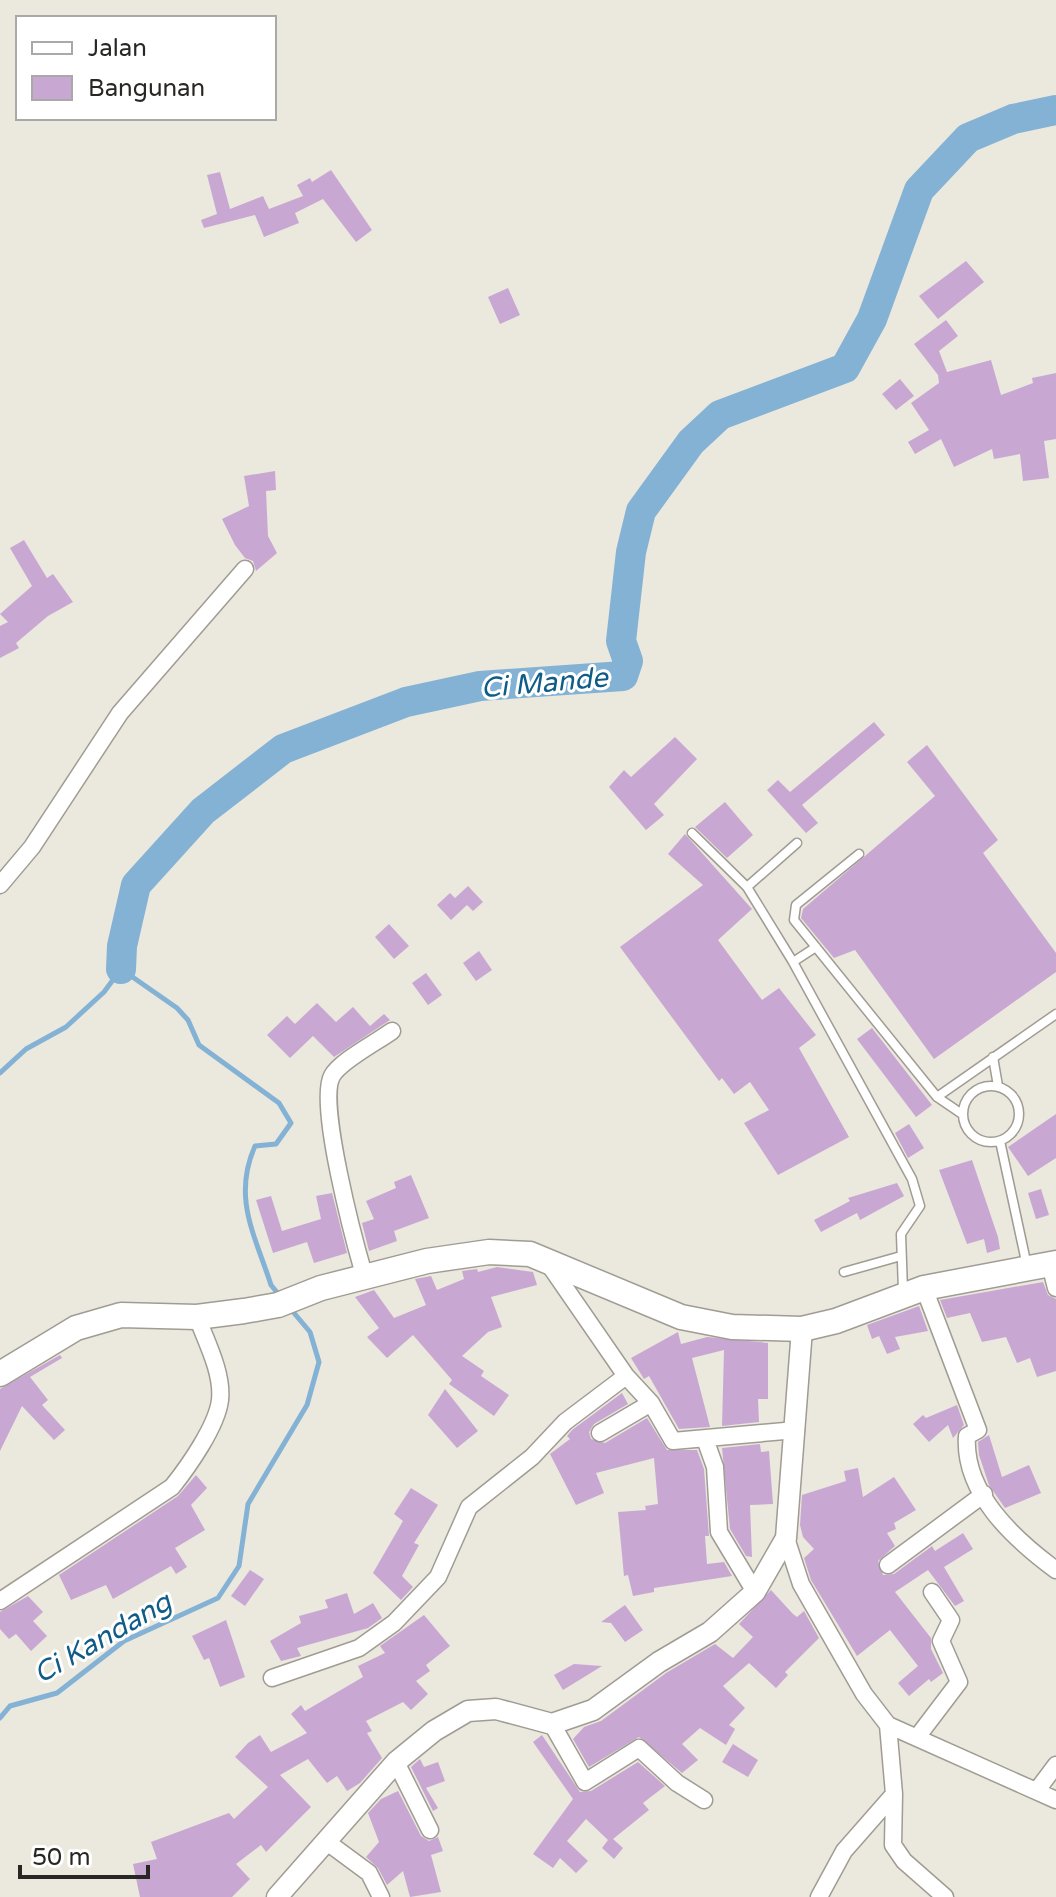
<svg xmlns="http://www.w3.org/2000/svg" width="1056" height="1897" viewBox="0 0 1056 1897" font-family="'Varela Round',sans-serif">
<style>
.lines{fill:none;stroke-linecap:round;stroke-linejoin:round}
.stream{stroke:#84b2d5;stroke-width:5}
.river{stroke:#84b2d5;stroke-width:30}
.building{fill:#c8a8d3}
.service-casing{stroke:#a09c93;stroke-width:11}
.minor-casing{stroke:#a09c93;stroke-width:19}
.tertiary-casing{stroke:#a09c93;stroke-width:23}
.secondary-casing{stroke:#a09c93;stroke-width:27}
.service{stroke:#fff;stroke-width:8}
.minor{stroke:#fff;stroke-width:16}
.tertiary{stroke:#fff;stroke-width:20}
.secondary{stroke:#fff;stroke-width:24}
.labels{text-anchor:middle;stroke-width:6;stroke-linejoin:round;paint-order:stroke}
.water-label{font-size:28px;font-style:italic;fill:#0f5c88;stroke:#fff}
</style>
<rect width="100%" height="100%" fill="#ebe8de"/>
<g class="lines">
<path class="stream" d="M 0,1073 L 26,1049 L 66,1027 L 104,992 L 121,969 L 177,1008 L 188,1020 L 199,1045 L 279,1103 L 291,1123 L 276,1144 L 255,1146 C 232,1198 255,1235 271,1285 L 280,1296
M 0,1718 L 10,1706 L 57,1693 L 124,1641 L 218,1598 L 239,1566 L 248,1504 L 307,1405 L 319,1362 L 310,1332 L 289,1307"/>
<path class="river" d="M 121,969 L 122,946 L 136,885 L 203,811 L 283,749 L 406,702 L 480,686 L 623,676 L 628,661 L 621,641 L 631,552 L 641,511 L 691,442 L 720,415 L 845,368 L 872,319 L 919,190 L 968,138 L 1013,119 L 1056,110"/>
</g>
<path class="building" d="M 331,170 L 372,230 L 356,242 L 323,199 L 295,213 L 299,223 L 264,237 L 255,215 L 204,228 L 201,220 L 217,214 L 207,175 L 220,172 L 230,209 L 263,196 L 269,209 L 303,196 L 297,185 L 310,178 L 312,182 Z
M 966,261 L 984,282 L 938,319 L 919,296 Z
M 508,288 L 520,315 L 500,324 L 488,297 Z
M 946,320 L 958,336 L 939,351 L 947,372 L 991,360 L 1001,395 L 1033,383 L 1032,378 L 1056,373 L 1056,439 L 1044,441 L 1049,478 L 1023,481 L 1020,454 L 994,459 L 992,449 L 954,467 L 941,439 L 915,454 L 908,442 L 929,430 L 911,403 L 939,383 L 938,375 L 914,344 Z
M 900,379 L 914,396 L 896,410 L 882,394 Z
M 275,471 L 276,490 L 266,491 L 268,536 L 277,553 L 256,571 L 253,561 L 245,558 L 235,545 L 222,519 L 249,506 L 244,476 Z
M 24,540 L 47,578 L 53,574 L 73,602 L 48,616 L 16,643 L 19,648 L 0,658 L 0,626 L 8,622 L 0,614 L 32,586 L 10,548 Z
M 874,722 L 885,735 L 802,805 L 818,823 L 806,833 L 767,790 L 778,780 L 790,792 Z
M 675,737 L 697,759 L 654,804 L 664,815 L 646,830 L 609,787 L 624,770 L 631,777 Z
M 927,745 L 998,840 L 983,853 L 1056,953 L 1056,972 L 934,1059 L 855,950 L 834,958 L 801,918 L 803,909 L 935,796 L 907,762 Z
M 725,802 L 753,835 L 727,858 L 695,827 Z
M 685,834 L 752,909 L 718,940 L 762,1000 L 779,988 L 816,1035 L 799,1048 L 849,1137 L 778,1175 L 744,1123 L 769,1110 L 750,1082 L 734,1094 L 722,1078 L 719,1081 L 620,947 L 703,885 L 668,854 Z
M 468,886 L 483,902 L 473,911 L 467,905 L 451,920 L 437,905 L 450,893 L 455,898 Z
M 389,924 L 409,946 L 394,959 L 375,937 Z
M 479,951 L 492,970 L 476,981 L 463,963 Z
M 426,973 L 442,995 L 428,1005 L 412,983 Z
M 317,1003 L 336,1022 L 353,1007 L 370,1026 L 384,1014 L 390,1020 L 334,1057 L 313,1036 L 290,1058 L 267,1035 L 287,1016 L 295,1024 Z
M 872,1028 L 932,1105 L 916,1117 L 857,1039 Z
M 1056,1114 L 1056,1158 L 1028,1176 L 1008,1147 Z
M 909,1124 L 924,1148 L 908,1158 L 895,1133 Z
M 972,1160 L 998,1237 L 1000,1249 L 987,1253 L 984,1239 L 967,1244 L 939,1170 Z
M 411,1175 L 429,1218 L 394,1231 L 397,1241 L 369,1251 L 362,1223 L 374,1219 L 366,1201 L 396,1188 L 394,1182 Z
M 897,1183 L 904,1196 L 860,1220 L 857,1213 L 821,1232 L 814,1220 L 850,1201 L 848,1198 Z
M 1041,1189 L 1049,1215 L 1036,1219 L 1028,1193 Z
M 332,1193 L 347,1253 L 314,1263 L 307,1242 L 273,1253 L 256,1200 L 271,1196 L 282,1231 L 321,1219 L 316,1196 Z
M 497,1267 L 533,1272 L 537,1285 L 491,1297 L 502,1327 L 488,1332 L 462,1356 L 484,1371 L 481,1376 L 509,1395 L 494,1416 L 449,1384 L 452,1380 L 413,1335 L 387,1358 L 367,1337 L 379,1328 L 355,1297 L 374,1290 L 394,1318 L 426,1305 L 415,1279 L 431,1276 L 437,1290 L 464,1279 L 462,1271 L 477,1269 L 478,1272 Z
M 1043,1282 L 1048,1295 L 1056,1299 L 1056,1371 L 1037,1377 L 1030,1358 L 1017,1363 L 1006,1337 L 982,1342 L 970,1313 L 947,1318 L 940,1300 Z
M 919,1306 L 928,1331 L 895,1337 L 900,1349 L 887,1354 L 879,1336 L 872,1339 L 867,1325 Z
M 678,1332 L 681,1344 L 707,1337 L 768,1343 L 768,1399 L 758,1399 L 759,1422 L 722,1426 L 724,1350 L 692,1358 L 710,1427 L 679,1429 L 649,1376 L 644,1379 L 631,1358 Z
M 60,1355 L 62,1358 L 30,1377 L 48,1400 L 42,1405 L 65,1430 L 54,1440 L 22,1406 L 0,1451 L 0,1389 Z
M 445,1389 L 478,1431 L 457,1448 L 428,1415 Z
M 622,1393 L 628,1404 L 594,1424 L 589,1432 L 591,1439 L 605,1443 L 647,1418 L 667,1450 L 697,1450 L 704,1469 L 709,1536 L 705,1536 L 707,1564 L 724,1562 L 732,1576 L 654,1588 L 654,1592 L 633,1596 L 628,1575 L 624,1576 L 618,1512 L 646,1510 L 645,1506 L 658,1504 L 654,1458 L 596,1473 L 604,1493 L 576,1505 L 550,1454 L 570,1439 L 567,1436 L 572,1430 Z
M 957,1405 L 964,1425 L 953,1438 L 948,1425 L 929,1442 L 913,1424 L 923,1415 L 926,1418 Z
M 989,1435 L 1002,1477 L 1029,1465 L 1041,1493 L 1005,1508 L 989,1485 L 979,1455 L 978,1442 Z
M 760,1444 L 761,1452 L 769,1451 L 773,1504 L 750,1505 L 752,1557 L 746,1556 L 730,1529 L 722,1448 Z
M 858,1468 L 863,1497 L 894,1477 L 916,1510 L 894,1523 L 896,1529 L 887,1533 L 895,1546 L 878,1561 L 883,1575 L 894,1574 L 932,1546 L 935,1551 L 963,1533 L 973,1549 L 944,1567 L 964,1601 L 955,1606 L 928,1570 L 895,1592 L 931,1638 L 931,1649 L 943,1673 L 931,1682 L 929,1679 L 909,1696 L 898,1683 L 918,1666 L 890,1630 L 857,1656 L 811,1580 L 804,1558 L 814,1549 L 803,1537 L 800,1525 L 802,1495 L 846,1481 L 844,1471 Z
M 196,1475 L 207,1488 L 191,1505 L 205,1530 L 175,1548 L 187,1567 L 176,1574 L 171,1566 L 113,1599 L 106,1585 L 71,1600 L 59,1575 L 178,1496 Z
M 411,1488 L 438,1505 L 414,1543 L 419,1545 L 402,1576 L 413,1587 L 401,1600 L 373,1573 L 403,1521 L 394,1514 Z
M 250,1570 L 264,1579 L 245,1606 L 231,1596 Z
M 771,1590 L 793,1614 L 797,1617 L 804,1611 L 819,1638 L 785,1672 L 788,1675 L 776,1688 L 749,1663 L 723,1686 L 745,1708 L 729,1725 L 735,1729 L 726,1745 L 700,1728 L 682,1744 L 698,1760 L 682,1773 L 639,1737 L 589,1767 L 573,1739 L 584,1727 L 601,1721 L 666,1673 L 715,1644 L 733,1658 L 753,1637 L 739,1624 Z
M 347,1593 L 354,1614 L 373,1603 L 382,1618 L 368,1628 L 297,1648 L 301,1656 L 281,1661 L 270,1641 L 301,1623 L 299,1616 L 328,1608 L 325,1600 Z
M 28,1596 L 43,1612 L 33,1621 L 47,1636 L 31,1651 L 16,1634 L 9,1639 L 0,1629 L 0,1612 Z
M 625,1605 L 643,1630 L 625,1642 L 611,1623 L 601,1622 Z
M 424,1615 L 450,1646 L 426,1665 L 430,1671 L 416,1681 L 428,1694 L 411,1710 L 403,1702 L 366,1721 L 372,1731 L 367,1733 L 382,1758 L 360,1783 L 347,1791 L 337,1776 L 327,1783 L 308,1759 L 280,1775 L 311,1807 L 266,1852 L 261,1845 L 236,1864 L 250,1879 L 232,1897 L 140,1897 L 133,1864 L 157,1859 L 151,1842 L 229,1813 L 234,1819 L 268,1787 L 235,1757 L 248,1743 L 260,1735 L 271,1752 L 307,1733 L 291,1714 L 301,1705 L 305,1711 L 363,1677 L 358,1666 L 385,1653 L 380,1646 Z
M 226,1620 L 245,1677 L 220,1687 L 209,1658 L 204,1660 L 192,1636 Z
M 574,1664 L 602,1666 L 563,1690 L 554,1675 Z
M 542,1735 L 580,1792 L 591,1791 L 638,1762 L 665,1786 L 643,1803 L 649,1810 L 613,1839 L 623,1848 L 614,1859 L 602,1848 L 608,1840 L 586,1819 L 567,1841 L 588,1861 L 576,1873 L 560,1858 L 553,1868 L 533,1854 L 573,1799 L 533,1742 Z
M 733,1744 L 758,1760 L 748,1777 L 722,1762 Z
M 420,1759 L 424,1767 L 438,1762 L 445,1781 L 426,1788 L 438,1808 L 433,1811 L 411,1767 Z
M 398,1791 L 421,1836 L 429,1841 L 438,1837 L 443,1851 L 431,1855 L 441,1892 L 410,1897 L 403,1871 L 387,1885 L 378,1868 L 366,1857 L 379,1842 L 368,1813 L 381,1799 Z"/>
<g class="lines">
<g class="service-casing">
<path id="service" d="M 692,833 L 747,887 L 793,962 L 912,1179 L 920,1206 L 901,1234 L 903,1291
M 859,854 L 796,905 L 794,920 L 937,1097 L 962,1114
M 747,887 L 797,843
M 793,962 L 816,947
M 993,1057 L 998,1086
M963 1114a28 28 0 1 1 56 0a28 28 0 1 1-56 0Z
M 937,1097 L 1056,1014
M 1000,1141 L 1027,1266
M 844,1272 L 901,1256"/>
</g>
<g class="minor-casing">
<path id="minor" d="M 0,885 L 32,847 L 120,713 L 245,569
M 1050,1264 L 1056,1288
M 365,1278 C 355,1244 317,1103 332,1076 C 340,1061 377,1042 392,1031
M 924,1288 L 978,1430 L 967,1436 C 963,1493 1014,1539 1056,1570
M 626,1376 L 651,1403 L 673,1441 L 796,1430
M 600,1433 L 651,1403
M 705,1439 L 715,1467 L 719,1532 L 755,1592
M 786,1538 L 801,1584 L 864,1694 L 888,1725 L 894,1794 L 893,1845 L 904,1861 L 945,1897
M 888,1565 L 984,1494
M 0,1601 L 172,1487 C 188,1467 217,1426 220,1400 C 223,1373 206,1341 197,1317
M 272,1678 L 359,1648 L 394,1623 L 438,1577 L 469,1507 L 532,1457 L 565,1422 L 626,1376 L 548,1263
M 552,1724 L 585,1782 L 639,1748 L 677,1783 L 704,1800
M 888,1725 L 1056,1800
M 918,1736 L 959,1682 L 941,1641 L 951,1620 L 932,1592
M 396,1762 L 430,1830
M 1038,1789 L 1056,1765
M 327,1842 L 369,1873 L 381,1897
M 819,1897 L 844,1851 L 894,1794"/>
</g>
<g class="tertiary-casing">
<path id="tertiary" d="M 277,1897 L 396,1762 L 434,1731 L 468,1711 L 496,1709 L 552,1724 L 593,1710 L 659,1662 L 710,1632 L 755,1592 L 786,1538 L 802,1329"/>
</g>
<g class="secondary-casing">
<path id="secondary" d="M 0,1374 L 76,1328 L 121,1315 L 197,1317 L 244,1311 L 278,1305 L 321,1288 L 427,1261 L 489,1252 L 530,1254 L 681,1317 L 732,1327 L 802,1329 L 836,1321 L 924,1288 L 1056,1263"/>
</g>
<use href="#service" class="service"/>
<use href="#minor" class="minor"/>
<use href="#tertiary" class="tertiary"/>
<use href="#secondary" class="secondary"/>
</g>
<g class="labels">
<g class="water-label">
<text transform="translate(544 682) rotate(-5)" y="10">Ci Mande</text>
<text transform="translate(102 1637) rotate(-30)" y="10">Ci Kandang</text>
</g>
</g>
<rect x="16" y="16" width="260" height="104" fill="#ffffff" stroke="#a9a9a7" stroke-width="2"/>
<rect x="32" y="42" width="40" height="12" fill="#ffffff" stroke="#a9a9a7" stroke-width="2"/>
<text x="88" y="56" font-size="24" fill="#292724">Jalan</text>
<rect x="32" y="76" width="40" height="24" fill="#c8a8d3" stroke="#a9a9a7" stroke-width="2"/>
<text x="88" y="96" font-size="24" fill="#292724">Bangunan</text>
<path d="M20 1865v12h128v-12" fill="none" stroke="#292724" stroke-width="4"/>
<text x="32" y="1865" font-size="24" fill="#292724" stroke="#ffffff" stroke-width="6" paint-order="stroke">50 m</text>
</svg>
